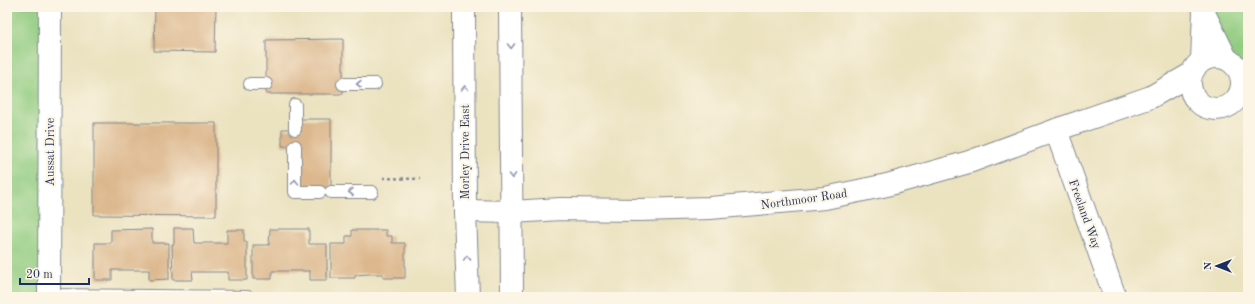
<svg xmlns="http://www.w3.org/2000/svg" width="1255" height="304" viewBox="0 0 1255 304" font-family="'Old Standard TT',serif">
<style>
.green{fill:#91cc81;stroke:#567e70}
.building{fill:#dcb78d}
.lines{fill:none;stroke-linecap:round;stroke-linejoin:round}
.lane-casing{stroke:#83888f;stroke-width:14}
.street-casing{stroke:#83888f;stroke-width:24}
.secondary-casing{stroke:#83888f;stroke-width:24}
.primary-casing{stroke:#83888f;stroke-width:24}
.path{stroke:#83888f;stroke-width:2.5;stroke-dasharray:3 3;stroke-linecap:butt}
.lane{stroke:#fff;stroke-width:12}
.street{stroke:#fff;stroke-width:22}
.secondary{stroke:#fff;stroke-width:22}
.primary{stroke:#fff;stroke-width:22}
.oneway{stroke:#8d97ae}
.labels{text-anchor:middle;stroke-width:4;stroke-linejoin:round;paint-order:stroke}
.street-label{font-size:12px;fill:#1b2f5e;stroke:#fcf5e5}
</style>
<rect width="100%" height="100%" fill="#fcf5e5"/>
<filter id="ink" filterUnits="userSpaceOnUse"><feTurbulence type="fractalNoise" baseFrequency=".025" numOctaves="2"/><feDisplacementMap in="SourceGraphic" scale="8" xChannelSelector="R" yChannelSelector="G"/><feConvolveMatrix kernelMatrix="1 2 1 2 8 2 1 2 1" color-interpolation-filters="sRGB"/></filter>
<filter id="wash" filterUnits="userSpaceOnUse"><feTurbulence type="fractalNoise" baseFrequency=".012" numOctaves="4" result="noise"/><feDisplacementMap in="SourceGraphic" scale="16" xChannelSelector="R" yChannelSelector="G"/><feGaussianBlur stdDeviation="0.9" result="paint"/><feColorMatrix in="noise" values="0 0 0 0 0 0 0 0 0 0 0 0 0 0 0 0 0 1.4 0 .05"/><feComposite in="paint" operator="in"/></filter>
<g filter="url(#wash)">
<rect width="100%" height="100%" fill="#ebe2c0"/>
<path class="green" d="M 7,7 L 50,7 L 49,297 L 7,297 Z
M 1203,7 L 1248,7 L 1248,68 L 1234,64 Z"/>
<g id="blocks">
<path class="building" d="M 155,7 L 216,7 L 215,52 L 154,51 Z
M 343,39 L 343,94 L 266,94 L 266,40 Z
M 300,119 L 331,119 L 331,194 L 320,194 L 299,191 L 298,146 L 282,146 L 282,129 L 301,129 Z
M 94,123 L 216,123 L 216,216 L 94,215 Z
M 174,228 L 193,228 L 194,243 L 227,243 L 227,230 L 244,230 L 244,242 L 247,242 L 247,280 L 228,280 L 228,272 L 192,272 L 193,280 L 173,280 L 172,244 L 174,244 Z
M 152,229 L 152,243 L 169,243 L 169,279 L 149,280 L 149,270 L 112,270 L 112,280 L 95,280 L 95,243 L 111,243 L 111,230 Z
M 270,229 L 309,229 L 309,244 L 327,244 L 327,280 L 310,280 L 310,271 L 272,271 L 272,279 L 253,279 L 253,245 L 269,245 Z
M 352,230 L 386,230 L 386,236 L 392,236 L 392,243 L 405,243 L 405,278 L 383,278 L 383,274 L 369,274 L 355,275 L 355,278 L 331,278 L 331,244 L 346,244 L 346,236 L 352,236 Z"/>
</g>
</g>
<g filter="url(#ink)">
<use href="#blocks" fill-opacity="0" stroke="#83888f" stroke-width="1"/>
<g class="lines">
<g class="lane-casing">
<path id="lane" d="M 250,84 L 266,84
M 343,84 L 375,84
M 295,105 L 295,129
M 295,146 L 295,192 L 320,192
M 331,192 L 372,192
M 49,295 L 248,297"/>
</g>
<g class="street-casing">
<path id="street" d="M 1205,15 L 1226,58
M 1202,60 L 1204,12 L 1203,7
M 1056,130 L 1115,297"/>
</g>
<g class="secondary-casing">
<path id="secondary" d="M1190 83a26 26 0 1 1 52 0a26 26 0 1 1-52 0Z
M 465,211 L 512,212 L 560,209 L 638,210 L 710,208 L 825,198 L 887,185 L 969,162 L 1056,130 L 1151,97 L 1191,74
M 49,297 L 50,7"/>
</g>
<g class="primary-casing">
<path id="primary" d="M 464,7 L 465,211 L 468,297
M 510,7 L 512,297"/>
</g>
<path class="path" d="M 383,178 L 420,179"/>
<use href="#lane" class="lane"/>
<use href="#street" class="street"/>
<use href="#secondary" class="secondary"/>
<use href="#primary" class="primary"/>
</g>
<defs><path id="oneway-chevron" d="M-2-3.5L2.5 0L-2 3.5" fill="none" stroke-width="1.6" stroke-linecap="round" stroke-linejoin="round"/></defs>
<g class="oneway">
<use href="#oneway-chevron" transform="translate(511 46) rotate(89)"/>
<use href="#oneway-chevron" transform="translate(359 84) rotate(180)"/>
<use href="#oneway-chevron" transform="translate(465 88) rotate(-91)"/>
<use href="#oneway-chevron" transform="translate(512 176) rotate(89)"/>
<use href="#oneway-chevron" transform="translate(295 182) rotate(-90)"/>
<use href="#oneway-chevron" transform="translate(351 192) rotate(180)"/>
<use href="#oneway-chevron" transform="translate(467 258) rotate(-92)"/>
</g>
</g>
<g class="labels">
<g class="street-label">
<text transform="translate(50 152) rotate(-90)" y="4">Aussat Drive</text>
<text transform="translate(465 152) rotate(-90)" y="4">Morley Drive East</text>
<text transform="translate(804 199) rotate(-8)" y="4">Northmoor Road</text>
<text transform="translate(1085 214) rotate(70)" y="4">Freeland Way</text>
</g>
</g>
<rect width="1255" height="304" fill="none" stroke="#fcf5e5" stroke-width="24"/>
<g transform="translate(1217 266) rotate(270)" stroke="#fcf5e5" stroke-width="3" paint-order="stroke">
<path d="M0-3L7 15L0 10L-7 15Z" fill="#1b2f5e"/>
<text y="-6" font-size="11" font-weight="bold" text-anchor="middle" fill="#1b2f5e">N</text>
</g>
<path d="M20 278v6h69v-6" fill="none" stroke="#1b2f5e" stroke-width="2"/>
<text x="26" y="278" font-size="12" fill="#1b2f5e" stroke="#fcf5e5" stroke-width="3" paint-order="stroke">20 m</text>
</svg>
